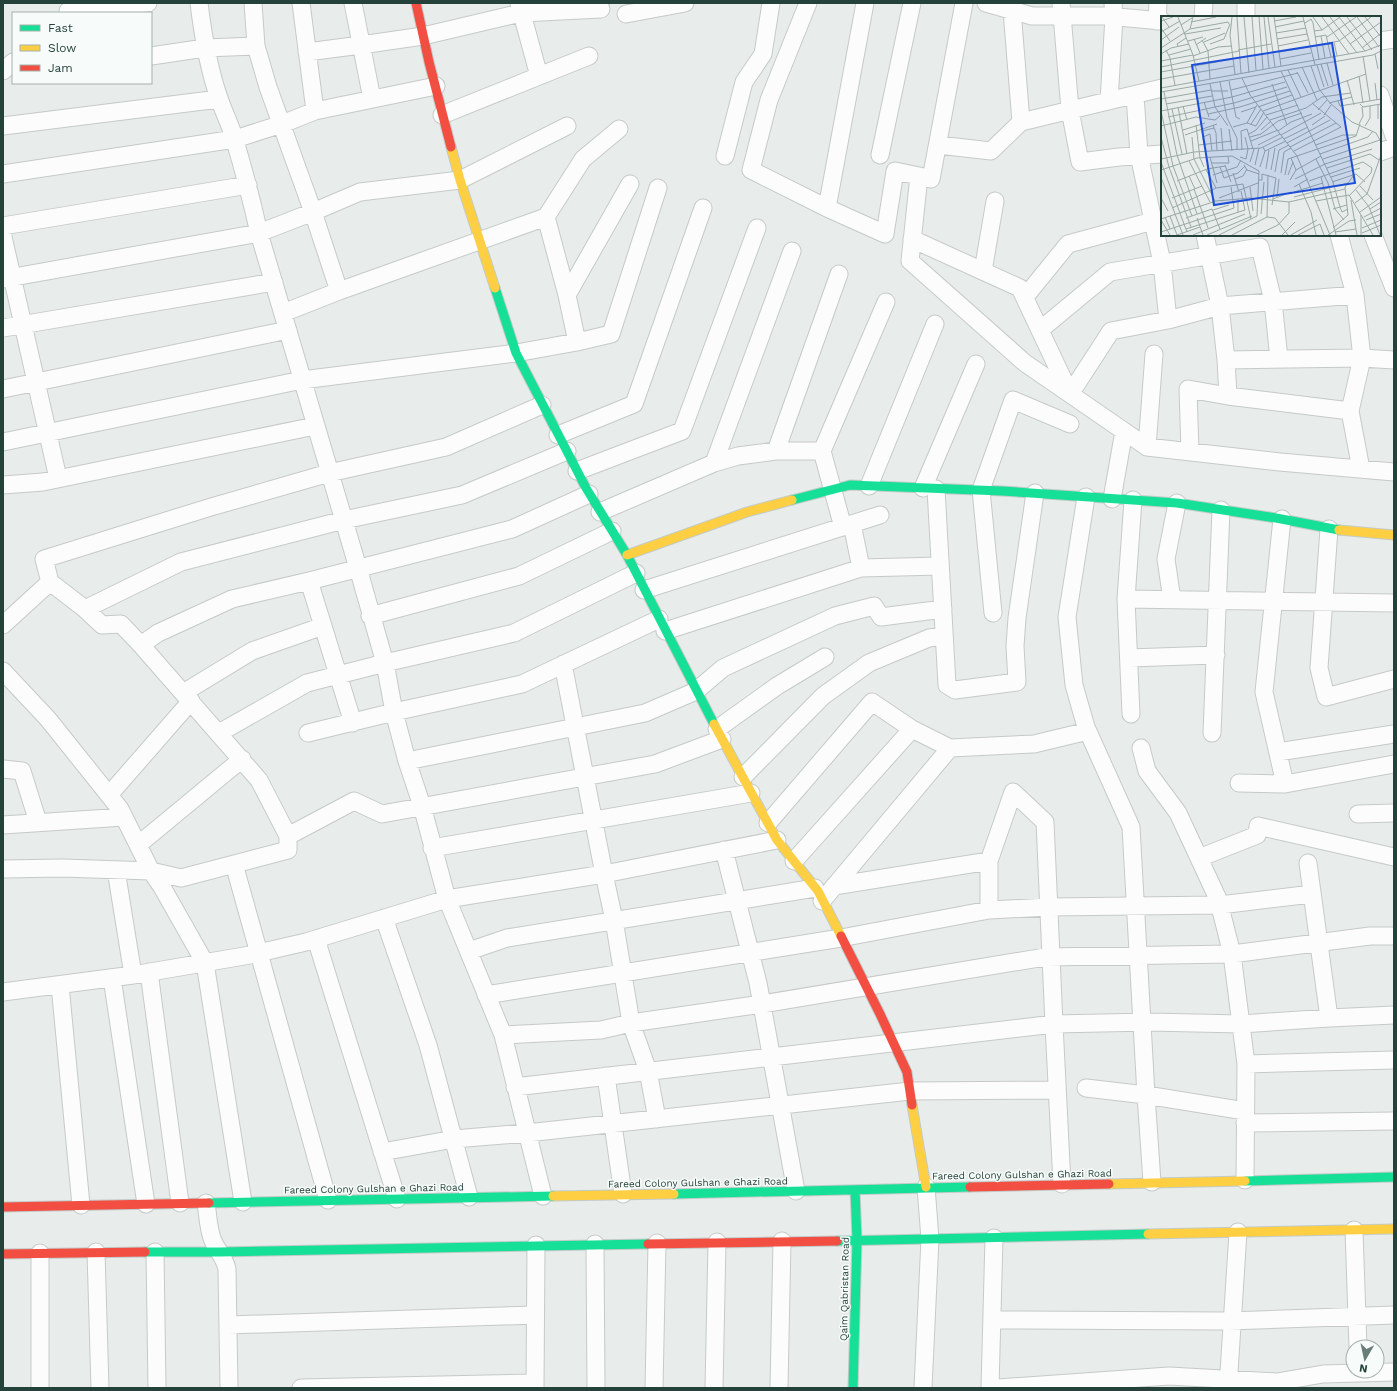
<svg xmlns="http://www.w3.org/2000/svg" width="1397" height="1391" viewBox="0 0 1397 1391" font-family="'Work Sans',sans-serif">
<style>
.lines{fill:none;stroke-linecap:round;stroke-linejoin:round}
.street-casing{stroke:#c5cac8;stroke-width:19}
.fast-casing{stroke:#c3cbc8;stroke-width:11}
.slow-casing{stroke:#c3cbc8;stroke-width:11}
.jam-casing{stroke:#c3cbc8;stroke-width:11}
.street{stroke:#fcfcfc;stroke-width:17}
.fast{stroke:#16e098;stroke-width:9}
.slow{stroke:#ffcf43;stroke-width:9}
.jam{stroke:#f24e42;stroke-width:9}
.labels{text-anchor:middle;stroke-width:3;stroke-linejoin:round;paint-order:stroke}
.street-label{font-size:10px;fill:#24423a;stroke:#f7fbf9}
.inset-road{fill:none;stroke:#9aa9a4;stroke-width:1}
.view{fill:#1d4ed8;fill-opacity:0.15;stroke:#1d4ed8;stroke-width:2}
.inset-edge{fill:none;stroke:#24423a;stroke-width:2}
</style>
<rect width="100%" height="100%" fill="#e8edeb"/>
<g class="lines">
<g class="street-casing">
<path id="street" d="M 199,3 C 203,36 208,67 219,98 C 224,113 231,126 235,141 C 244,171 252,202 259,233 L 358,568 L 385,663 L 394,712 L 407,761 L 422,806 L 447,899 L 503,1035 L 543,1196
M 253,3 L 256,46 L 268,87 L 313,212 L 339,291
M 301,3 L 315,111
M 353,3 L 372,99
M 519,3 L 539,76
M 808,3 L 769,100 L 751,170 L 827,208 L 885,234 L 895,171 L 919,176
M 964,3 L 931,179 L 919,176 L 910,261 L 1025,363 L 1147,447 L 1280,462 L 1394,472
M 986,3 L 1032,16 L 1107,16 L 1162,21
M 1013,3 L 1012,10 L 1021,122
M 1061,3 L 1070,110 L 1080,162 L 1119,157 L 1162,154
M 68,11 L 148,3
M 626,14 L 685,3
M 1203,17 L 1204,3
M 1246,17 L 1246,3
M 1157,21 L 1158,3
M 1380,41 L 1394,39
M 307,52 L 361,45 L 423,36 L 521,13 L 601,9
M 151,56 L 205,48 L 256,46
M 3,71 L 13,62
M 1135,95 L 1139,155 L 1162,263 L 1168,320
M 1380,95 L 1394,136
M 1109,101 L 1114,17 L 1113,3
M 442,115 L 589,56
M 3,126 L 219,99
M 938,145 L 991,151 L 1021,122 L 1162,88
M 1380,152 L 1394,147
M 880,155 L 912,3
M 725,156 L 744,82 L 763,54 L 771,3
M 3,174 L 235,139 L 282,124 L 315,111 L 436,86
M 827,208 L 865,3
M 546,217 L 567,295 L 577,342
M 3,226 L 248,185
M 1205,235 L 1220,306 L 1226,360 L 1228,396
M 1339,235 L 1355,295 L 1362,358 L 1350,411 L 1361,469
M 1373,235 L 1394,288
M 3,237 L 58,478
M 912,239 L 1020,288 L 1070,394
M 983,271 L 995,201
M 3,279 L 259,233 L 313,212 L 360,192 L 460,180 L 567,126
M 567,295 L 630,184
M 1025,297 L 1068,244 L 1153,221
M 283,313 L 339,291 L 546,217 L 583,159 L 619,129
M 3,328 L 274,282
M 1040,330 L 1110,272 L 1260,247 L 1273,301 L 1279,359
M 1226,360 L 1362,358 L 1394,360
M 3,389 L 288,330
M 1070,394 L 1111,331 L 1168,320 L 1220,306 L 1355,295
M 558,435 L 634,404 L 703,208
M 3,442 L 302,380 L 516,353 L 577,342 L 611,334 L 658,188
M 1147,447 L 1154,354
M 776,451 L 839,274
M 1190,452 L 1188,389 L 1228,396 L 1350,411
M 714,463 L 792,251
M 577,471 L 682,431 L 757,228
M 3,485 L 43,482 L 315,426
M 869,486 L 935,324
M 923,488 L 976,364
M 936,489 L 947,685 L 955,690 L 1017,682 L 1015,646 L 1017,618 L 1035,493
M 1086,497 L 1067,617 L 1074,685 L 1086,727 L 1131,827 L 1146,1095 L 1152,1182
M 1112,499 L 1124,431
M 600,512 L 714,463 L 738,456 L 776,451 L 822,451
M 1282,519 L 1264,692 L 1285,784
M 852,524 L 861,568
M 843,527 L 822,451 L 886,302
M 1329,529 L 1319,668 L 1326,697 L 1394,679
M 309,581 L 353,723
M 644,590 L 880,515
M 1126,599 L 1394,603
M 1172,600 L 1166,559 L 1177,503
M 85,609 L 181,562 L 344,520 L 462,495 L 567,451
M 993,613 L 981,490 L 1013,400 L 1070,424
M 370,616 L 519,576 L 612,531
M 3,625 L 50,582
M 665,631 L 861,568 L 940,566
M 141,645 L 158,633 L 232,599 L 309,581 L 512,529 L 589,494
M 1129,658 L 1216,655
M 563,664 L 604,874 L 614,920 L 631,1023 L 648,1071 L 657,1119
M 3,671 L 48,719 L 120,809 L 151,871 L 162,887 L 205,963 L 243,1202
M 183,693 L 252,651 L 323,626
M 1131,714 L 1126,599 L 1133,500
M 717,729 L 777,686 L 825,657
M 219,733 L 307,683 L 385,663 L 514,633 L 636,573
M 308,733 L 394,712 L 522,684 L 659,619
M 1212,733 L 1221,510
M 1141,748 L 1147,771 L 1178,813 L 1218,899 L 1232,954 L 1246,1064 L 1245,1180
M 1278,752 L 1394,734
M 407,761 L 645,713 L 696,691 L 723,668 L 835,616 L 874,606 L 881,617 L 943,609
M 3,769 L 22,771 L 38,822
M 743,777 L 823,696 L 869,663 L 929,638 L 944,636
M 1239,783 L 1285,784 L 1394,764
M 109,795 L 191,701
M 1358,814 L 1394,813
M 768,823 L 872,702 L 912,729 L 950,748 L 1034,744 L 1088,731
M 3,825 L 124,817
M 288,836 L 259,780 L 141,645 L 121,624 L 102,625 L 85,609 L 50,582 L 44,559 L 211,507 L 329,473 L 446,447 L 542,405
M 138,845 L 242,759
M 432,848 L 751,793
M 724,850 L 758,983 L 796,1191
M 1199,858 L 1257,835 L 1258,826 L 1394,857
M 794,861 L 912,729
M 1308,863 L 1329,1018
M 234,864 L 328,1200
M 3,869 L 63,868 L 151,871 L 181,878 L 288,850 L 288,836 L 354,801 L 382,814 L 655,764 L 722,739
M 116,870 L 133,975
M 834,886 L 989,861
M 822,901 L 950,748
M 989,910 L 989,861 L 1013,792 L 1045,822 L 1054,1024 L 1062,1184
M 384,918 L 428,1045 L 469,1197
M 316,939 L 397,1199
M 469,951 L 507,938 L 815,888
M 149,972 L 180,1203
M 112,978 L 146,1204
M 60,985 L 81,1205
M 3,992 L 133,975 L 250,955 L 306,942 L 447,899 L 604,874 L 777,840
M 486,995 L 841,938 L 989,910 L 1049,907 L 1220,905 L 1312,894
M 503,1035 L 601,1030 L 631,1023 L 762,1004 L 1045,957 L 1232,954 L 1370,936 L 1394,936
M 1246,1064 L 1394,1060
M 606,1076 L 623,1194
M 515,1087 L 1054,1024 L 1149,1022 L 1241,1024 L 1329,1018 L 1394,1015
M 1086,1088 L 1146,1095 L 1245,1111
M 1245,1123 L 1394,1121
M 382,1152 L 454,1139 L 527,1133 L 910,1091 L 1057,1090
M 206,1203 C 208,1215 208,1229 213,1241 C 218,1252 224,1256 227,1269 L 229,1388
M 1354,1230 L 1358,1347
M 595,1244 L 596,1388
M 96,1252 L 100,1388
M 155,1252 L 157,1388
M 992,1320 L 1228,1321 L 1394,1315
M 228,1325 L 535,1315
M 40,1388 L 40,1253
M 301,1388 L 535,1383
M 535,1388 L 536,1245
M 654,1388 L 657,1243
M 714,1388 L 717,1242
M 779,1388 L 782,1241
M 923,1388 L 930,1239 L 926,1187
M 990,1388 L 994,1238
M 998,1388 L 1169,1376 L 1277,1382 L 1323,1374 L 1394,1372
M 1228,1388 L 1238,1232"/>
</g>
<g class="fast-casing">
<path id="fast" d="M 495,288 L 516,353 L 586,488 L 627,555 L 714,724
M 792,500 L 850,485 L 1002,491 L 1177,503 L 1276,518 L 1339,530
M 1245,1181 L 1394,1177
M 674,1194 L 970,1187
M 209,1203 L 553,1196
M 837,1241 L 1148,1234
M 145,1252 L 220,1252 L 648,1244
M 853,1388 L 857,1240 L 855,1190"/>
</g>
<g class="slow-casing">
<path id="slow" d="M 451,147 L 460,180 L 495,288
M 1339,530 L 1394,535
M 627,555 L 747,512 L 792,500
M 714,724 L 777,840 L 818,891 L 841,936
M 912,1105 L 926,1187
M 1109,1184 L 1245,1181
M 553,1196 L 674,1194
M 1148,1234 L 1394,1229"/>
</g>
<g class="jam-casing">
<path id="jam" d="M 416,3 L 429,62 L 451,147
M 841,936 L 880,1014 L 907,1072 L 912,1105
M 970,1187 L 1109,1184
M 3,1207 L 209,1203
M 648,1244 L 837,1241
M 3,1254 L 145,1252"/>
</g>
<use href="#street" class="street"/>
<use href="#fast" class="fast"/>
<use href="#slow" class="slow"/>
<use href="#jam" class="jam"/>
</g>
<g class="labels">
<g class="street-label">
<text transform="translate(1022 1174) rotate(-1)" y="4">Fareed Colony Gulshan e Ghazi Road</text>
<text transform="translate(698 1182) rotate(-1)" y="4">Fareed Colony Gulshan e Ghazi Road</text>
<text transform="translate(374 1188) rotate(-1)" y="4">Fareed Colony Gulshan e Ghazi Road</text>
<text transform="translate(844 1289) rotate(-89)" y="4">Qaim Qabristan Road</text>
</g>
</g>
<g transform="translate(1161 16)">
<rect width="220" height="220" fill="#e8edeb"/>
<path class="inset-road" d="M 1,1 L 8,11M 17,1 L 32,39 L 38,65M 71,1 L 69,19 L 74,58M 76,1 L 80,58M 83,1 L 88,57M 91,1 L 95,54M 98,1 L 102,53M 103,1 L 108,52M 107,1 L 114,51M 113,1 L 120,50M 142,1 L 154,49M 152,1 L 161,14M 161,1 L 188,38M 169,1 L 196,37M 178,1 L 204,35M 186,1 L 211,34M 196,1 L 218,31M 204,1 L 220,21M 0,5 L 12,1M 113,5 L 135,1M 30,6 L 55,1M 144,7 L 150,3 L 152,7 L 158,43M 20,9 L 31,2M 114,11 L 143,5M 0,12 L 9,25M 29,13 L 67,6 L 68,8M 153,15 L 161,14 L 179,1M 0,16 L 19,5M 115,17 L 145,12M 24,18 L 60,12M 160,20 L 164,42M 154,21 L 165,19 L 170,41M 166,21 L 195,1M 33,23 L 39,37M 116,23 L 146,18M 0,24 L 18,11M 41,24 L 47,35 L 49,63M 27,25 L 42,21M 43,26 L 64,17M 173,26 L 176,40M 167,27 L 178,25 L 210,1M 49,28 L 63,23 L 69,8M 189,28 L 220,6M 35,29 L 45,22M 17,30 L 16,28 L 25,22M 117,30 L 147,24M 0,32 L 29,13 L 32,1M 201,32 L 219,18M 5,34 L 9,42 L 14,69M 77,34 L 110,28M 118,36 L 148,31M 0,38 L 10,32 L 28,28M 214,38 L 217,53M 8,39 L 30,33M 32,40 L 57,31 L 70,30M 202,40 L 209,85M 119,43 L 150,37M 0,45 L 32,39M 166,47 L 172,69M 160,48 L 167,70M 156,49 L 163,71M 150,50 L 158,73 L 169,87 L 191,106 L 215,117 L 220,126M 0,51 L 78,35M 141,51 L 156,84M 127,54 L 140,81M 120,55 L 172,166 L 179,191 L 181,196 L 187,193M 0,56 L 72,43M 136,56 L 147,77M 198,60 L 202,87M 81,62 L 89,79 L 136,140 L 169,219M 0,63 L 73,50M 186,64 L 193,89M 68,65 L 75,101 L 79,103M 59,66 L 66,102 L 76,122 L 76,134M 214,67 L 216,84M 49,68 L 54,91 L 67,110M 111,68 L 126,109M 0,72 L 204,35 L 220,29M 70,74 L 137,57M 50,75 L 67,75M 0,76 L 212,39 L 220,35M 3,76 L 16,139 L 36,198M 0,83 L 50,74M 177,85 L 179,90 L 220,83M 43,86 L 48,101M 168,87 L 191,81M 5,88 L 51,80M 199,88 L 202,91 L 220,88M 217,89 L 217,103M 22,90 L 26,104M 17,91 L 26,138M 97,91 L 131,79M 11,93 L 21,138M 157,94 L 166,84M 0,95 L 71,81 L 124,66M 0,95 L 12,150 L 31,200M 102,95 L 205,58M 80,96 L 95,91M 47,98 L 79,91 L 129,75M 105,99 L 137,89M 163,99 L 170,89M 7,101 L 73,87 L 126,71M 109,104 L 145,92 L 161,81 L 190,77M 86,107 L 96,89M 90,108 L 100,93M 198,108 L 202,100 L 201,91M 35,109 L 39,142 L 43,151M 52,109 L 55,117 L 56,135M 151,109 L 164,100M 0,110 L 35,101 L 54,104 L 59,100M 204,110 L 209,102 L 209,90M 72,111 L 86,107 L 95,110 L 103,96M 60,112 L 62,135M 68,113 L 71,135M 22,114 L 44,107M 100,114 L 110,105M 117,115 L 130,106 L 151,98M 88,118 L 95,114 L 106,101M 24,119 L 56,108M 120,119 L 160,97M 0,121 L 8,151 L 30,211M 31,121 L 33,143 L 54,185M 42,121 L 49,118 L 51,135M 89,121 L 100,118 L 117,105 L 141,97M 123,123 L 147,111M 90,125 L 117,114M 126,127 L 169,104M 38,129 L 71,125M 43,129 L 41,115 L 53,112M 97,129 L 119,118M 155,129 L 182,119 L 195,119M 129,131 L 175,107M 81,134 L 80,115 L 86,113 L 92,133M 104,135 L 125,125M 133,135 L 180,111 L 151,87M 159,138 L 207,121 L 212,115M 49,141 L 56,167M 79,141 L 85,143 L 87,133 L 84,121M 130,142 L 135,154M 0,143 L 33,136 L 100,132 L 122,121M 155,143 L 167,167 L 174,193 L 183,204M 162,143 L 219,124M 28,145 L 49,186M 0,146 L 26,216M 89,146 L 93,133M 51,147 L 68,147 L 67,141M 64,149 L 70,166M 83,149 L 86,154 L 98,158M 94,149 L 98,132M 59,151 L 63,162 L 77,157 L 84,150M 99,151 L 104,135 L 102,131M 166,152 L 209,138 L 218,144M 105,153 L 108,134M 0,154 L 36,142 L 71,140 L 98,155 L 96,200 L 58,219M 45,154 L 55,172M 110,154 L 114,132M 114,156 L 118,134 L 128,129M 72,157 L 78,176M 120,157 L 123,136 L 130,132M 52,159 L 76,151 L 80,144M 124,159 L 127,143 L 195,120 L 199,108M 127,159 L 132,146M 28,160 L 34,173M 0,161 L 22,219M 160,161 L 175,219M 170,161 L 199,152M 74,163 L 82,160 L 86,153M 134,163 L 164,148 L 211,133M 98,164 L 101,164 L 101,158 L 115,162 L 111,189M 129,164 L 135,154 L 160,140M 16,165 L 46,153 L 64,150M 148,165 L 202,146 L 211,152 L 210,157 L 188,180M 171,166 L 195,158 L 204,166M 138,168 L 150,196 L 155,219M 199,170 L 212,184M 89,171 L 92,195M 133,171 L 147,163M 33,173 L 47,212M 195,174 L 208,191 L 219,219M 133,176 L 162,167M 116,181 L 118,163M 133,181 L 187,167M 0,182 L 7,195M 11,182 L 41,170M 58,182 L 97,167M 77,183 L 77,196M 112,183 L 130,176M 190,184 L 196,219M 155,185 L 188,179 L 212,219M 128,186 L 184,173M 194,187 L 206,178 L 220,139M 11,192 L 55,172 L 82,168 L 90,203M 172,193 L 186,189M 209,193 L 220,186M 52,194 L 68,189M 199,196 L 220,181M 100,198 L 103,166M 9,200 L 16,219M 4,201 L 9,213M 106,201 L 107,159M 203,201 L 220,192M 25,202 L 51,193 L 59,213M 36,202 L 42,219M 0,203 L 55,185 L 89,182 L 128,186 L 128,197 L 117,209 L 96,219M 0,204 L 9,219M 205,204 L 220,198M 172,212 L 187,199 L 184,171 L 193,159M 201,212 L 220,204M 25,213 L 84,194 L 80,175M 0,216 L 73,192 L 70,171M 174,216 L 195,213M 201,217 L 220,209M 16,219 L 39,211M 32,219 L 84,198M 46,219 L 91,200M 71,219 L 106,201 L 114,202 L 127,219M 121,219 L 134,206M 130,219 L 156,204M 137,219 L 159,208 L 163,219M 167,219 L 188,205 L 195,204M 200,219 L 200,199"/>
<path class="view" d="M 171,27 L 194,167 L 53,189 L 31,49 Z"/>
<rect width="220" height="220" class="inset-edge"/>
</g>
<rect width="1397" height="1391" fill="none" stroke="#24423a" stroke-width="8"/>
<rect x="12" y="12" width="140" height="72" fill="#f7fbf9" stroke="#a3b1ad"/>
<rect x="20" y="25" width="20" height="6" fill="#16e098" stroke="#a3b1ad"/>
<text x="48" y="32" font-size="12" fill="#24423a">Fast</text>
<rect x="20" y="45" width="20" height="6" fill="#ffcf43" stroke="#a3b1ad"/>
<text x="48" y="52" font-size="12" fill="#24423a">Slow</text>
<rect x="20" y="65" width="20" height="6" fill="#f24e42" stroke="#a3b1ad"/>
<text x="48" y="72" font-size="12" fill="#24423a">Jam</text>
<g transform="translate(1365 1359) rotate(189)"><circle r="19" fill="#f7fbf9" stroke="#a3b1ad"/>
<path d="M0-3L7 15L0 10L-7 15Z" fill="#697e78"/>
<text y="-6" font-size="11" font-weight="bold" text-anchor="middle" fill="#24423a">N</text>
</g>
</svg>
